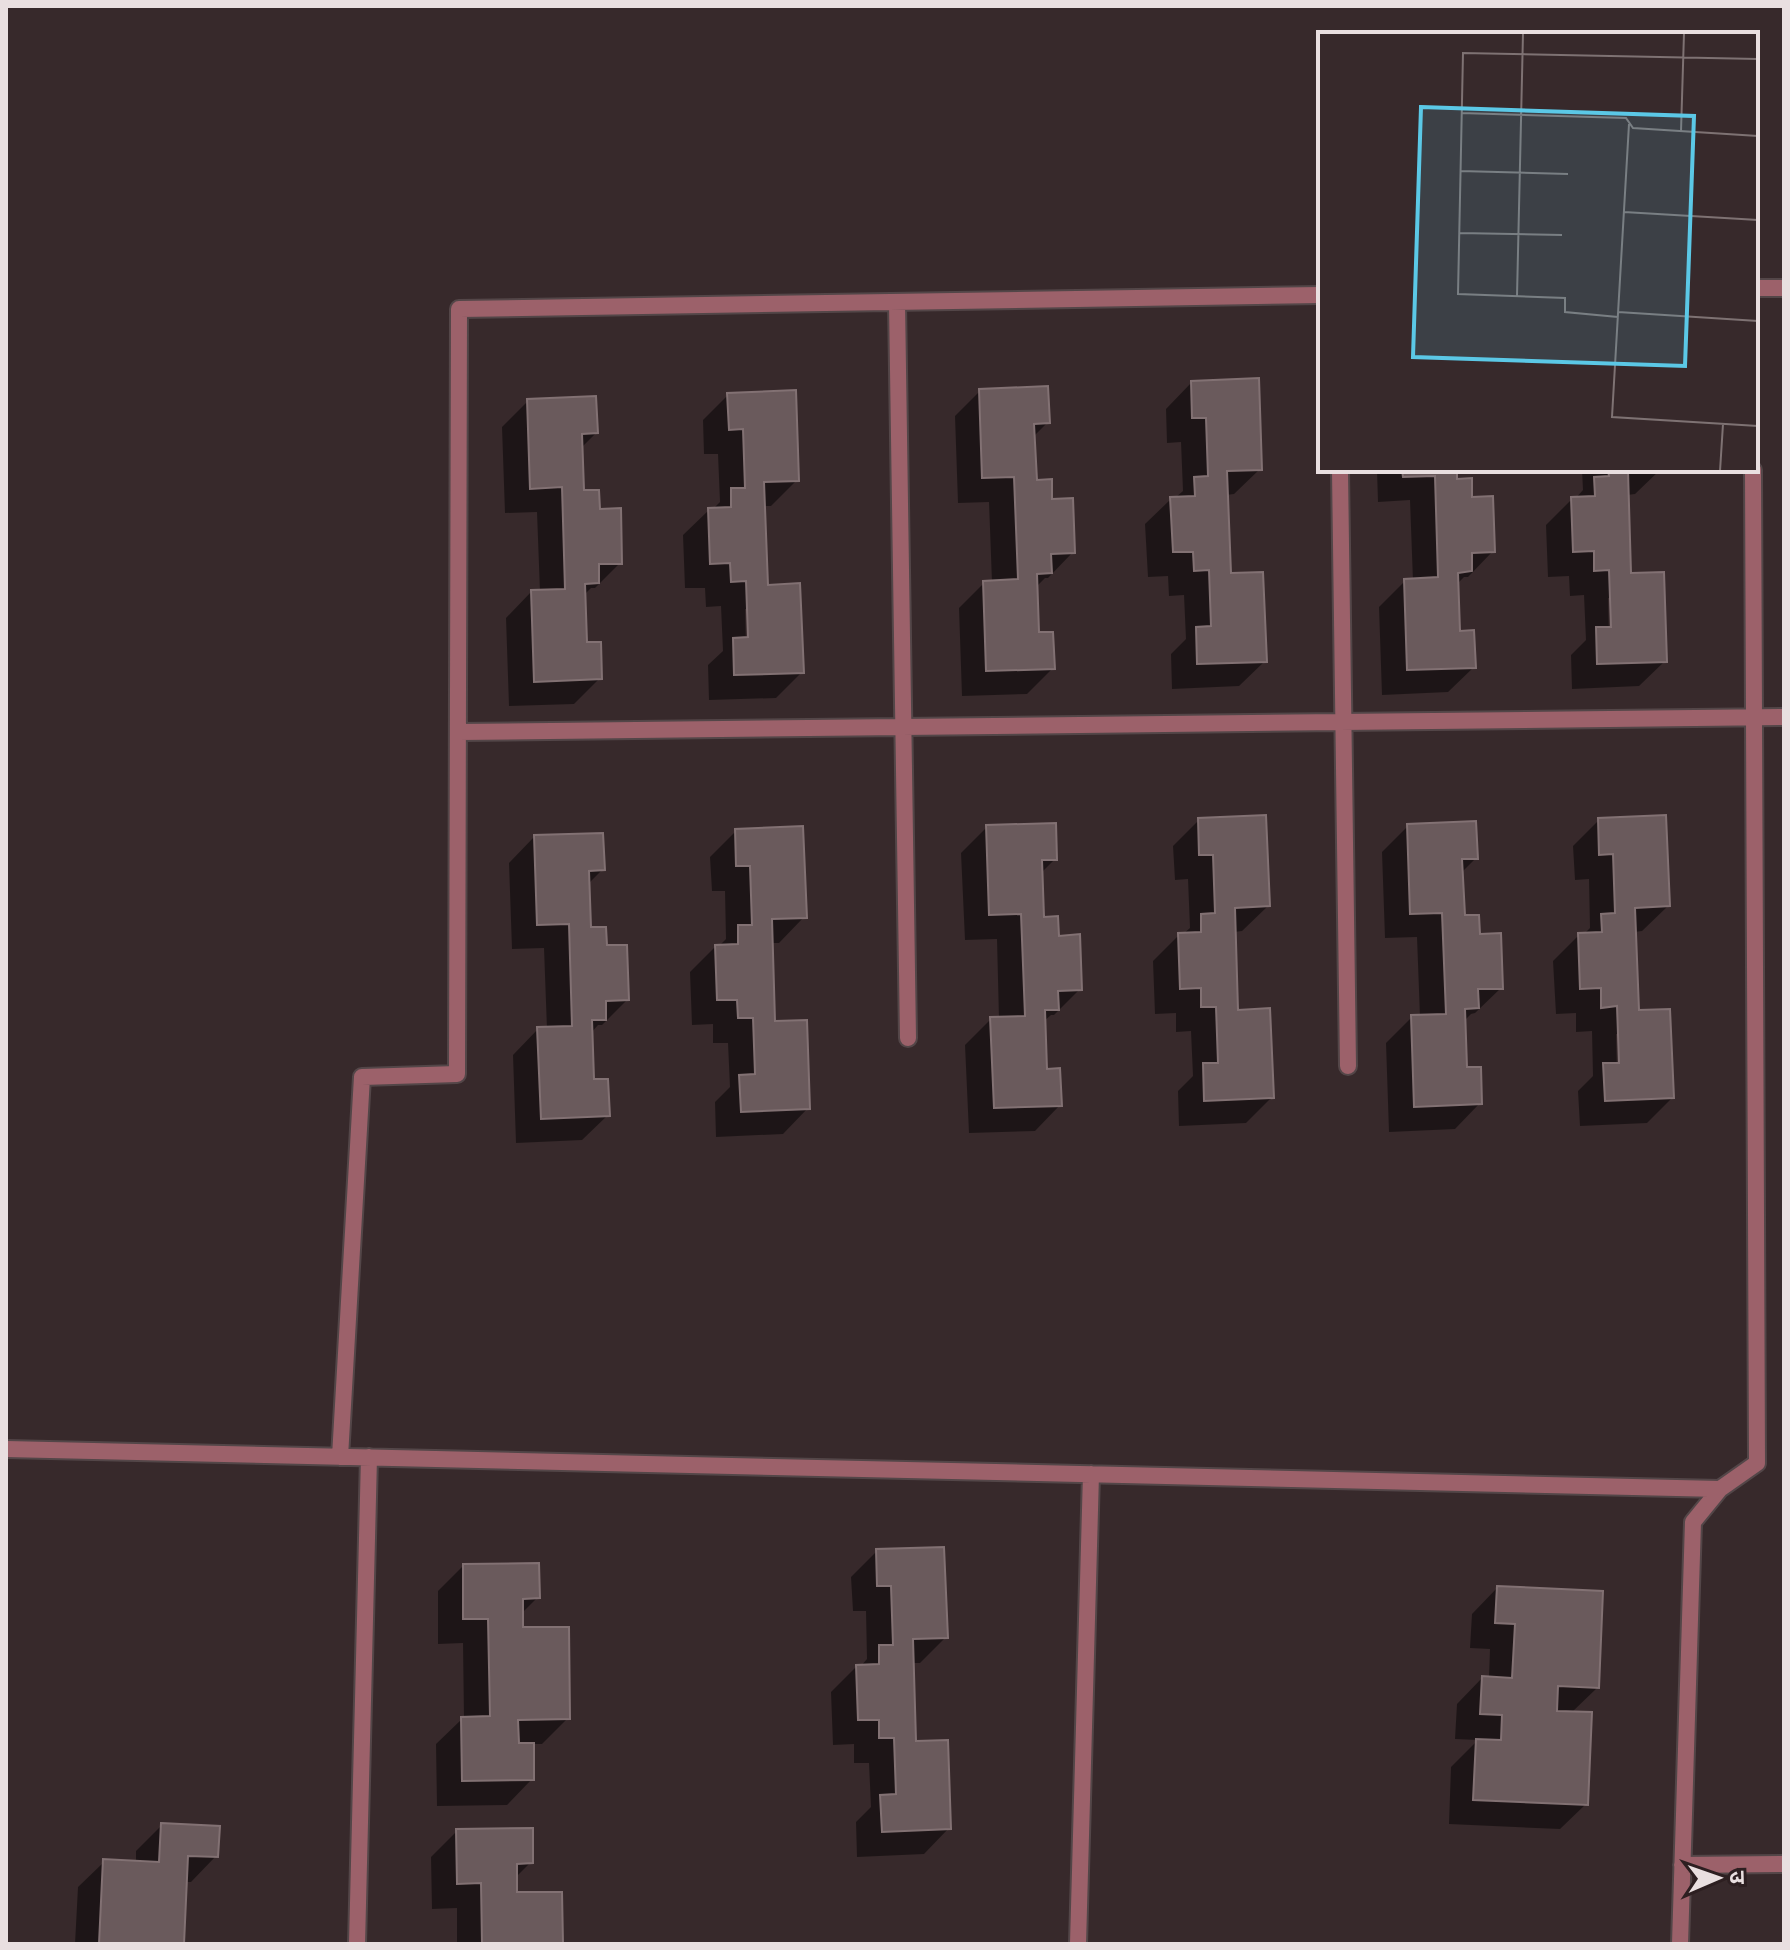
<svg xmlns="http://www.w3.org/2000/svg" width="1790" height="1950" viewBox="0 0 1790 1950" font-family="Helvetica,'Noto Sans Devanagari',sans-serif">
<style>
.shadow{fill:#0007;fill-rule:evenodd}
.building{fill:#6a5a5c;stroke:#827173;stroke-width:2}
.lines{fill:none;stroke-linecap:round;stroke-linejoin:round}
.minor-casing{stroke:#534648;stroke-width:20}
.minor{stroke:#9c616a;stroke-width:16}
.inset-road{fill:none;stroke:#7e7273;stroke-width:2}
.view{fill:#5bc8e6;fill-opacity:0.15;stroke:#5bc8e6;stroke-width:4}
.inset-edge{fill:none;stroke:#e9dfe0;stroke-width:4}
</style>
<rect width="100%" height="100%" fill="#37292b"/>
<path class="shadow" d="M 1191,383 L 1260,469 L 1234,494 L 1226,495 L 1230,575 L 1265,661 L 1239,686 L 1172,689 L 1171,654 L 1186,639 L 1184,595 L 1169,596 L 1168,576 L 1148,577 L 1145,524 L 1171,499 L 1175,498 L 1183,491 L 1181,442 L 1167,443 L 1166,409 Z
M 980,391 L 1048,422 L 1033,437 L 1035,482 L 1050,501 L 1073,552 L 1048,578 L 1045,578 L 1036,587 L 1038,634 L 1053,668 L 1027,694 L 962,696 L 959,608 L 984,583 L 992,582 L 989,502 L 958,503 L 955,416 Z
M 728,395 L 797,480 L 771,506 L 763,506 L 766,587 L 802,672 L 776,698 L 709,700 L 708,665 L 723,651 L 721,606 L 706,607 L 705,588 L 685,588 L 683,535 L 709,510 L 712,510 L 720,502 L 718,454 L 704,454 L 703,420 ZM 745,609 L 749,609 L 750,647 L 746,647 Z
M 528,401 L 596,433 L 581,448 L 582,492 L 598,511 L 620,563 L 595,588 L 591,588 L 583,596 L 585,644 L 600,678 L 574,704 L 509,706 L 506,618 L 531,592 L 540,592 L 537,512 L 505,513 L 502,427 Z
M 1377,470 L 1455,470 L 1455,481 L 1471,499 L 1493,551 L 1468,577 L 1464,577 L 1457,584 L 1458,633 L 1474,667 L 1448,692 L 1382,695 L 1379,607 L 1405,581 L 1413,581 L 1410,500 L 1378,502 Z
M 1582,470 L 1660,470 L 1635,494 L 1627,495 L 1630,575 L 1665,661 L 1639,686 L 1572,689 L 1571,655 L 1586,640 L 1584,595 L 1570,596 L 1569,576 L 1548,577 L 1546,525 L 1572,499 L 1575,499 L 1583,490 ZM 1608,598 L 1612,598 L 1613,637 L 1609,637 Z
M 1199,820 L 1268,906 L 1242,931 L 1234,932 L 1236,1012 L 1272,1097 L 1246,1123 L 1179,1126 L 1178,1091 L 1193,1076 L 1191,1031 L 1176,1032 L 1176,1013 L 1155,1014 L 1153,961 L 1179,935 L 1182,935 L 1190,928 L 1188,879 L 1175,880 L 1173,846 Z
M 1599,820 L 1668,906 L 1642,931 L 1634,932 L 1637,1012 L 1672,1098 L 1647,1123 L 1580,1126 L 1578,1091 L 1593,1076 L 1592,1031 L 1576,1032 L 1576,1013 L 1556,1014 L 1553,961 L 1579,935 L 1583,935 L 1590,928 L 1589,879 L 1575,880 L 1573,846 ZM 1616,1034 L 1620,1034 L 1621,1073 L 1617,1073 Z
M 1408,826 L 1476,858 L 1461,873 L 1463,917 L 1478,936 L 1501,988 L 1475,1013 L 1471,1014 L 1464,1021 L 1465,1070 L 1480,1103 L 1455,1129 L 1389,1132 L 1386,1043 L 1412,1017 L 1420,1017 L 1417,937 L 1385,938 L 1382,852 Z
M 987,827 L 1055,859 L 1040,874 L 1042,919 L 1057,938 L 1080,989 L 1054,1015 L 1051,1015 L 1043,1022 L 1045,1071 L 1060,1105 L 1035,1131 L 969,1133 L 965,1045 L 991,1019 L 999,1019 L 997,939 L 965,940 L 961,853 Z
M 736,831 L 804,917 L 779,943 L 771,943 L 773,1023 L 808,1108 L 783,1134 L 716,1137 L 715,1102 L 730,1087 L 728,1043 L 713,1043 L 713,1024 L 692,1025 L 690,972 L 715,947 L 719,946 L 726,939 L 725,891 L 712,891 L 710,857 Z
M 534,837 L 603,869 L 588,884 L 589,929 L 605,947 L 627,1000 L 602,1025 L 598,1025 L 591,1033 L 592,1081 L 608,1115 L 582,1140 L 516,1143 L 513,1055 L 538,1029 L 547,1029 L 544,948 L 512,949 L 509,863 Z
M 877,1551 L 946,1637 L 920,1663 L 912,1663 L 914,1743 L 949,1828 L 924,1854 L 857,1857 L 856,1822 L 871,1807 L 869,1763 L 854,1763 L 854,1744 L 833,1745 L 831,1692 L 856,1667 L 860,1667 L 867,1659 L 866,1611 L 853,1611 L 851,1577 Z
M 463,1566 L 538,1597 L 521,1614 L 521,1629 L 568,1718 L 542,1744 L 532,1744 L 532,1779 L 507,1805 L 437,1806 L 436,1744 L 462,1719 L 464,1719 L 463,1643 L 438,1644 L 438,1591 Z
M 1497,1588 L 1597,1688 L 1571,1713 L 1586,1804 L 1560,1829 L 1449,1824 L 1451,1767 L 1478,1740 L 1455,1739 L 1457,1704 L 1482,1678 L 1489,1678 L 1490,1649 L 1470,1648 L 1472,1614 Z
M 162,1825 L 216,1856 L 191,1882 L 185,1882 L 182,1944 L 75,1944 L 78,1887 L 104,1862 L 136,1863 L 136,1851 Z
M 457,1831 L 531,1862 L 515,1878 L 515,1894 L 561,1944 L 457,1944 L 457,1908 L 432,1909 L 431,1857 Z"/>
<path class="building" d="M 1259,378 L 1262,470 L 1227,471 L 1231,573 L 1263,572 L 1267,662 L 1197,664 L 1196,627 L 1211,626 L 1209,570 L 1194,571 L 1193,552 L 1173,552 L 1170,497 L 1195,496 L 1194,477 L 1208,476 L 1206,418 L 1192,418 L 1191,381 Z
M 1048,386 L 1050,423 L 1034,424 L 1037,480 L 1052,479 L 1052,499 L 1073,498 L 1075,553 L 1051,554 L 1052,573 L 1037,574 L 1039,632 L 1053,632 L 1055,669 L 986,671 L 983,581 L 1018,579 L 1014,477 L 982,478 L 979,389 Z
M 796,390 L 799,481 L 764,482 L 768,585 L 800,583 L 804,673 L 734,675 L 733,638 L 748,637 L 746,581 L 731,582 L 730,563 L 710,564 L 708,508 L 731,507 L 731,488 L 745,488 L 743,429 L 729,430 L 727,393 Z
M 596,396 L 598,433 L 582,434 L 584,490 L 599,490 L 600,509 L 621,508 L 622,564 L 599,564 L 599,583 L 585,584 L 587,642 L 601,642 L 602,679 L 534,682 L 531,590 L 565,589 L 562,487 L 530,489 L 527,399 Z
M 1402,470 L 1457,470 L 1457,479 L 1472,478 L 1472,497 L 1493,496 L 1495,552 L 1472,553 L 1472,571 L 1458,573 L 1460,631 L 1474,630 L 1476,668 L 1407,670 L 1404,579 L 1438,577 L 1435,476 L 1403,477 Z
M 1608,470 L 1652,470 L 1628,471 L 1631,573 L 1664,572 L 1667,662 L 1597,664 L 1596,627 L 1611,627 L 1609,570 L 1594,571 L 1594,551 L 1573,552 L 1571,497 L 1595,496 L 1594,477 L 1609,476 Z
M 1266,815 L 1270,906 L 1235,908 L 1238,1010 L 1270,1008 L 1274,1098 L 1204,1101 L 1203,1063 L 1218,1063 L 1216,1007 L 1201,1007 L 1201,988 L 1180,989 L 1178,933 L 1201,932 L 1201,914 L 1215,913 L 1213,855 L 1199,855 L 1198,818 Z
M 1666,815 L 1670,906 L 1635,908 L 1639,1010 L 1670,1009 L 1674,1098 L 1605,1101 L 1603,1063 L 1619,1063 L 1617,1006 L 1601,1008 L 1601,988 L 1580,989 L 1578,933 L 1602,932 L 1601,914 L 1615,913 L 1613,854 L 1599,855 L 1598,818 Z
M 1476,821 L 1478,859 L 1462,859 L 1465,915 L 1479,915 L 1480,934 L 1501,933 L 1503,989 L 1478,989 L 1479,1008 L 1465,1009 L 1467,1067 L 1481,1067 L 1482,1104 L 1414,1107 L 1411,1015 L 1446,1014 L 1442,913 L 1410,914 L 1407,824 Z
M 1056,823 L 1057,860 L 1042,860 L 1044,917 L 1058,916 L 1059,936 L 1080,934 L 1082,990 L 1058,991 L 1059,1010 L 1045,1010 L 1047,1069 L 1060,1068 L 1062,1106 L 994,1108 L 990,1017 L 1025,1016 L 1021,914 L 989,915 L 986,825 Z
M 803,826 L 807,918 L 772,919 L 775,1021 L 807,1020 L 810,1109 L 741,1112 L 739,1075 L 755,1074 L 753,1018 L 738,1018 L 737,1000 L 717,1000 L 715,945 L 738,944 L 738,925 L 752,925 L 750,866 L 736,866 L 735,829 Z
M 603,833 L 605,870 L 589,871 L 591,927 L 606,927 L 607,945 L 627,945 L 629,1000 L 606,1001 L 606,1020 L 592,1020 L 594,1079 L 608,1079 L 610,1116 L 541,1119 L 537,1027 L 572,1026 L 569,924 L 537,925 L 534,835 Z
M 944,1547 L 948,1638 L 913,1639 L 916,1741 L 948,1740 L 951,1829 L 882,1832 L 880,1795 L 896,1794 L 894,1738 L 879,1738 L 879,1720 L 858,1720 L 856,1665 L 879,1664 L 879,1645 L 893,1645 L 891,1586 L 877,1586 L 876,1549 Z
M 539,1563 L 540,1598 L 523,1599 L 523,1627 L 569,1627 L 570,1719 L 518,1720 L 519,1743 L 534,1743 L 534,1780 L 462,1781 L 461,1717 L 490,1716 L 488,1619 L 463,1619 L 463,1564 Z
M 1497,1586 L 1603,1591 L 1599,1688 L 1558,1686 L 1557,1711 L 1592,1712 L 1588,1805 L 1473,1800 L 1476,1739 L 1501,1740 L 1502,1715 L 1480,1714 L 1482,1676 L 1512,1678 L 1515,1624 L 1495,1623 Z
M 161,1823 L 220,1826 L 218,1857 L 188,1856 L 184,1944 L 99,1944 L 103,1859 L 159,1862 Z
M 533,1828 L 533,1863 L 517,1864 L 517,1892 L 562,1892 L 563,1944 L 482,1944 L 481,1883 L 457,1884 L 456,1829 Z"/>
<g class="lines">
<g class="minor-casing">
<path id="minor" d="M 1756,288 L 1784,288
M 897,302 L 908,1038
M 1340,470 L 1348,1066
M 458,732 L 1784,717
M 6,1449 L 1720,1489
M 340,1457 L 362,1077 L 457,1074 L 459,309 L 1320,295
M 1682,1865 L 1784,1864
M 357,1944 L 369,1457
M 1078,1944 L 1091,1474
M 1680,1944 L 1693,1522 L 1720,1489 L 1757,1463 L 1753,470"/>
</g>
<use href="#minor" class="minor"/>
</g>
<g transform="translate(1318 32)">
<rect width="440" height="440" fill="#37292b"/>
<path class="inset-road" d="M 143,81 L 308,86 L 315,96 L 440,104M 311,92 L 294,385 L 440,394M 363,99 L 366,1M 142,139 L 250,142M 306,180 L 440,188M 141,201 L 244,203M 199,264 L 205,1M 300,280 L 440,289M 300,285 L 247,280 L 247,266 L 140,262 L 145,21 L 440,27M 402,439 L 405,392"/>
<path class="view" d="M 103,75 L 376,84 L 367,334 L 95,325 Z"/>
<rect width="440" height="440" class="inset-edge"/>
</g>
<rect width="1790" height="1950" fill="none" stroke="#e9dfe0" stroke-width="16"/>
<g transform="translate(1718 1878) rotate(88)" stroke="#2d1f21" stroke-width="6" paint-order="stroke">
<path d="M0-6L14 30L0 20L-14 30Z" fill="#e9dfe0"/>
<text y="-12" font-size="22" font-weight="bold" text-anchor="middle" fill="#e9dfe0">उ</text>
</g>
</svg>
